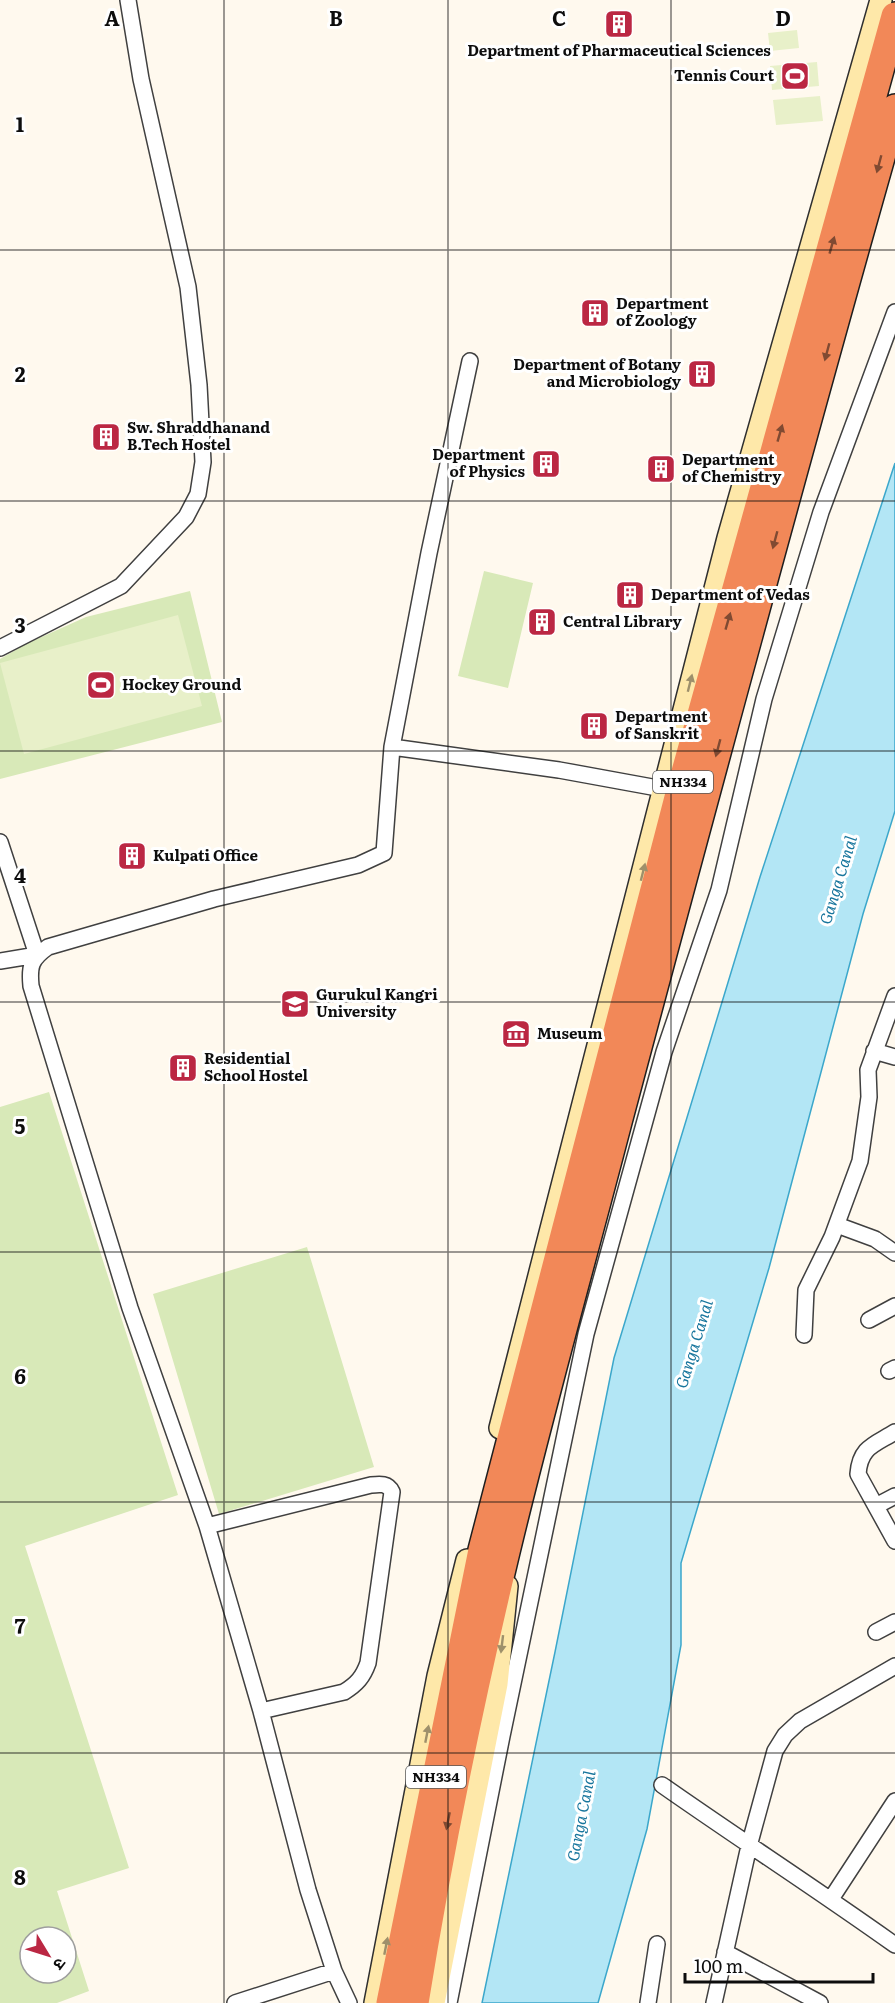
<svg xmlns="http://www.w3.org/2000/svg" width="895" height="2003" viewBox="0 0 895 2003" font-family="Literata,'Noto Sans Devanagari',serif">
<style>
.green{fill:#d8e9b8;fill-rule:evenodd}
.pitch{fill:#e8f0c9}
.water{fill:#b3e6f5;stroke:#3ba7cb;stroke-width:1.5}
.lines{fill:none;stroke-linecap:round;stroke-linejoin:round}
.street-casing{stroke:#404040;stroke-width:18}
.secondary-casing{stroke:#2f2f2f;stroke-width:24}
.highway-casing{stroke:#1e1e1e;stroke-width:30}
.street{stroke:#fff;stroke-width:15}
.secondary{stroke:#fee8a9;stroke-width:21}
.highway{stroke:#f28858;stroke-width:27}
.oneway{fill:#804a32}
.oneway2{fill:#9e906b}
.grid{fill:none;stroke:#0d0d0d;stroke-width:1.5;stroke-opacity:0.55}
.labels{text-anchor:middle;stroke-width:6;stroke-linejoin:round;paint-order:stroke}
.shield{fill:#fff;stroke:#565656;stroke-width:1.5}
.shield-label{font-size:14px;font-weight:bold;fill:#0d0d0d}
.poi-label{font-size:15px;font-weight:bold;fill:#0d0d0d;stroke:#fff;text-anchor:start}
.water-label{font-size:16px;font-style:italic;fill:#18769d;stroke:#fff}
.grid-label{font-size:20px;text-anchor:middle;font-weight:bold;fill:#0d0d0d;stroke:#fff;stroke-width:6;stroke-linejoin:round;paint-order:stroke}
</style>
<rect width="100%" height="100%" fill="#fff9ee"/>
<path class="green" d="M 484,571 L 533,583 L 508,688 L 458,676 Z
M 190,591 L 222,722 L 0,779 L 0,659 L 26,644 L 86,617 Z
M 49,1092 L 178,1495 L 25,1546 L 129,1868 L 57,1891 L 89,1991 L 57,2003 L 0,2003 L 0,1107 ZM 30,1937 L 66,1937 L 66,1973 L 30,1973 Z
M 307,1247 L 374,1467 L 219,1514 L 153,1294 Z"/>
<path class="pitch" d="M 797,30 L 799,48 L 770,51 L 768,33 Z
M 817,62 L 819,86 L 772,90 L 770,66 Z
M 820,96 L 823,121 L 776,125 L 773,100 Z
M 178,615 L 202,706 L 24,754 L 0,663 Z"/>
<path class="water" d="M 895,463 L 895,811 L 863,914 L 769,1268 L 681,1563 L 681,1645 L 647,1829 L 598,2003 L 482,2003 L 555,1652 L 614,1358 L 760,877 Z"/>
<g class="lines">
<g class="street-casing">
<path id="street" d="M 0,648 L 121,586 L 186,517 L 198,494 L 203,462 L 199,385 L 188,287 L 141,79 L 128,0
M 392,747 L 559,770 L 663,789
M 0,842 L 37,955 L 0,961
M 874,1051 L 895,1057
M 837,1225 L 875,1239 L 895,1253
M 869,1320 L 895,1306
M 804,1335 L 806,1290 L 832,1237 L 860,1161 L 869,1097 L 868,1070 L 895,996
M 889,1371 L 895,1368
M 895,1432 C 874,1445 860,1447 858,1474 L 895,1541
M 876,1506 L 895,1496
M 207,1526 L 371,1485 C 380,1484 388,1483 392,1492 L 368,1663 C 363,1677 357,1684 344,1692 L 261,1711
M 876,1632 L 895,1622
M 662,1785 C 739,1839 818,1890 895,1945
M 831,1899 L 895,1801
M 725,1952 L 820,2003
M 235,2003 L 334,1971
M 349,2003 L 334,1971 L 308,1890 L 261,1711 L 207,1526 L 130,1308 L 31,986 C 29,966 31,959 48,947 L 214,899 L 358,865 L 384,853 L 392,747 L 429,553 L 470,361
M 449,2003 L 502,1736 L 586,1334 L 664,1052 L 719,890 L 764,699 L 821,512 L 895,312
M 648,2003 L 657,1944
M 714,2003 L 749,1846 L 775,1751 L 785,1735 L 800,1721 L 895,1666"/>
</g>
<g class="secondary-casing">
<path id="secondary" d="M 500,1428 L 728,538 L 881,0
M 375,2003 L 438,1676 L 467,1560
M 434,2003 L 497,1684 L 507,1586"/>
</g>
<g class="highway-casing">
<path id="highway" d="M 390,2003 L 482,1550 L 680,790 L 895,16
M 415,2003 C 439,1854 469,1707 504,1560 C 539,1413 580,1268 618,1122 C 708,784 799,445 895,108"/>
</g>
<use href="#street" class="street"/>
<use href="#secondary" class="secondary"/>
<use href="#highway" class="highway"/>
</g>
<defs><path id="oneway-solid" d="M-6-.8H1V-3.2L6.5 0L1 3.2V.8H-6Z" transform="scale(1.5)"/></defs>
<g class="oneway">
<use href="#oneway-solid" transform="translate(879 164) rotate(105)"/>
<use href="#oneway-solid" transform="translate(832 245) rotate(-74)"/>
<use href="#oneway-solid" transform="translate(827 352) rotate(105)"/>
<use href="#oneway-solid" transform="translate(780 433) rotate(-74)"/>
<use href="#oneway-solid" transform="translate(775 540) rotate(105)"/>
<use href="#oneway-solid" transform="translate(728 621) rotate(-74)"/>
<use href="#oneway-solid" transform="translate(718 748) rotate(105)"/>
<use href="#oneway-solid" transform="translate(448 1821) rotate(101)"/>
</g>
<g class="oneway2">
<use href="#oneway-solid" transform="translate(690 683) rotate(-76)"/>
<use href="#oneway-solid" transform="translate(643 872) rotate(-76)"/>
<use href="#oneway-solid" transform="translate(502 1644) rotate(97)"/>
<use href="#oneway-solid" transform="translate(427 1734) rotate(-79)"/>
<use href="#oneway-solid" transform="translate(386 1946) rotate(-79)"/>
</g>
<path class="grid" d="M 224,0 L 224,2003M 448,0 L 448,2003M 671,0 L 671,2003M 0,250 L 895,250M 0,501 L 895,501M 0,751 L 895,751M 0,1002 L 895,1002M 0,1252 L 895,1252M 0,1502 L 895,1502M 0,1753 L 895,1753"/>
<defs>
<g id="building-square" transform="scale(1.5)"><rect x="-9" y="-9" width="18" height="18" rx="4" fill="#bb2743" stroke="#fff"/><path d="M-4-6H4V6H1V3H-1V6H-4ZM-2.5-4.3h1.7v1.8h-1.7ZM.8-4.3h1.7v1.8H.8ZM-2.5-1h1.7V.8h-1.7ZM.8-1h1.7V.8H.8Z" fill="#fff"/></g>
<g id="stadium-square" transform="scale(1.5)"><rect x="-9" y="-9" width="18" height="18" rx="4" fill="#bb2743" stroke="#fff"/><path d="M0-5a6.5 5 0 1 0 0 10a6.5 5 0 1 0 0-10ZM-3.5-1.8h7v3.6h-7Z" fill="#fff"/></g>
<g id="university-square" transform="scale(1.5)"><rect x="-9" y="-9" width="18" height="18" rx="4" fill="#bb2743" stroke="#fff"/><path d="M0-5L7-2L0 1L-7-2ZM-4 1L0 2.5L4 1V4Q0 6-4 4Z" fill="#fff"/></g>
<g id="museum-square" transform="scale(1.5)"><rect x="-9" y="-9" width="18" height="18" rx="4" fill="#bb2743" stroke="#fff"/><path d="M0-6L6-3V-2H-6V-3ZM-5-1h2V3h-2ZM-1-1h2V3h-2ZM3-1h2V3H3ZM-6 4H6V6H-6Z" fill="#fff"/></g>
</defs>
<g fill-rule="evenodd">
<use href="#building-square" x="619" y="24"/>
<use href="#stadium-square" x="795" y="76"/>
<use href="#building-square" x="595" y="313"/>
<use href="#building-square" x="702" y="374"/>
<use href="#building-square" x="106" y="437"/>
<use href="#building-square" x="546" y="464"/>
<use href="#building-square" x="661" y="469"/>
<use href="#building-square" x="630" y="595"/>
<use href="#building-square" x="542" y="622"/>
<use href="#stadium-square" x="101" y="685"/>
<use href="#building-square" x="594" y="726"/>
<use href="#building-square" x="132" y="856"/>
<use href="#university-square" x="295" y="1004"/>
<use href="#museum-square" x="516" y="1034"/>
<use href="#building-square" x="183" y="1068"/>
</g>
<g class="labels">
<g class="shield">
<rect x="653" y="771" width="60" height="22" rx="4.5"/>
<rect x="406" y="1766" width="60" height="22" rx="4.5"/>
</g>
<g class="shield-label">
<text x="683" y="787">NH334</text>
<text x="436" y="1782">NH334</text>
</g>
<g class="poi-label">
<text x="619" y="56" text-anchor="middle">Department of Pharmaceutical Sciences</text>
<text x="774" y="81" text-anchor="end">Tennis Court</text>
<text x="616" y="309">Department<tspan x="616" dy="17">of Zoology</tspan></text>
<text x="681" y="370" text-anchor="end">Department of Botany<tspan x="681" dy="17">and Microbiology</tspan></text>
<text x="127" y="433">Sw. Shraddhanand<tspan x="127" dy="17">B.Tech Hostel</tspan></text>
<text x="525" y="460" text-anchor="end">Department<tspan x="525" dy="17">of Physics</tspan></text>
<text x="682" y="465">Department<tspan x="682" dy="17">of Chemistry</tspan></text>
<text x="651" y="600">Department of Vedas</text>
<text x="563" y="627">Central Library</text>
<text x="122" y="690">Hockey Ground</text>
<text x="615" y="722">Department<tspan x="615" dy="17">of Sanskrit</tspan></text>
<text x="153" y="861">Kulpati Office</text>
<text x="316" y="1000">Gurukul Kangri<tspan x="316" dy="17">University</tspan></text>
<text x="537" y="1039">Museum</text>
<text x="204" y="1064">Residential<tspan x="204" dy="17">School Hostel</tspan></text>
</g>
<g class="water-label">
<text transform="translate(838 880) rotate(-73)" y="6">Ganga Canal</text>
<text transform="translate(694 1344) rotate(-73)" y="6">Ganga Canal</text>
<text transform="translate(581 1816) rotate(-79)" y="6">Ganga Canal</text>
</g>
</g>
<g class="grid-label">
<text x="112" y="26">A</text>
<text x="336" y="26">B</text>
<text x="559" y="26">C</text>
<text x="783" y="26">D</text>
<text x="20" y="132">1</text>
<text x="20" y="382">2</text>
<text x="20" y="633">3</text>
<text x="20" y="883">4</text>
<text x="20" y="1134">5</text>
<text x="20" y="1384">6</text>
<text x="20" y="1634">7</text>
<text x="20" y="1885">8</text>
</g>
<g transform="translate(48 1955) rotate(128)"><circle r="28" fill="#ffffff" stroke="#9e9e9e" stroke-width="1.5"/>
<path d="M0-4.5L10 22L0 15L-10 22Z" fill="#bb2743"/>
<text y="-9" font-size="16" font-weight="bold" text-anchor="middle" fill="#0d0d0d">उ</text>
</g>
<path d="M685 1973v9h188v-9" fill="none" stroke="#0d0d0d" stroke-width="3"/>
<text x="694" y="1973" font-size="18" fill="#0d0d0d" stroke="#ffffff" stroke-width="4.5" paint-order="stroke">100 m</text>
</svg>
